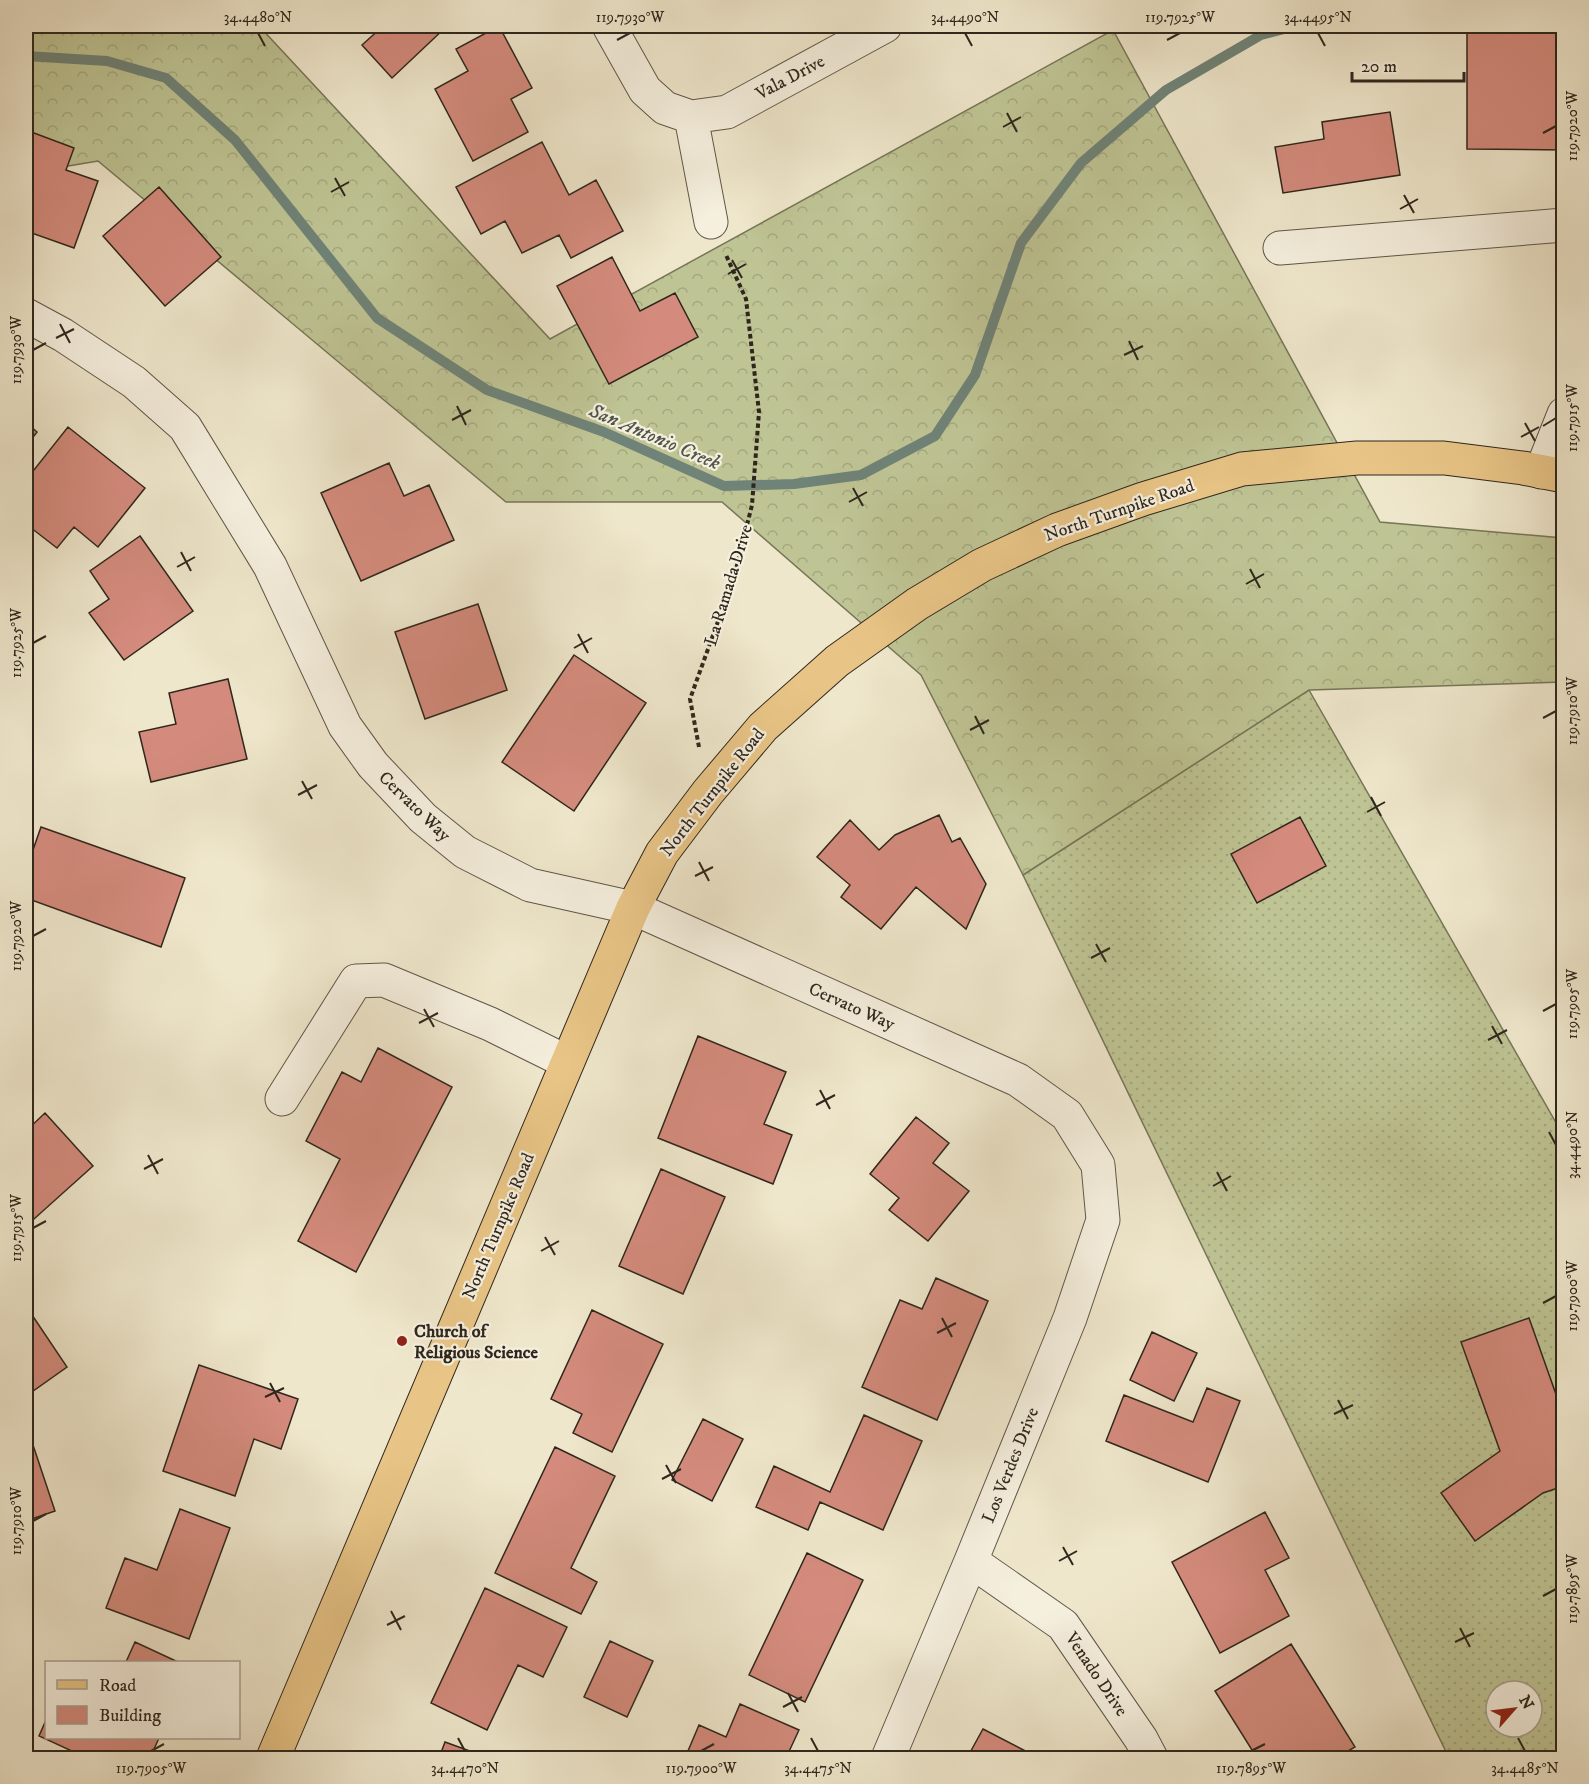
<svg xmlns="http://www.w3.org/2000/svg" width="1589" height="1784" viewBox="0 0 1589 1784" font-family="'IM FELL DW Pica',serif">
<style>
.grass{fill:url(#grass-dots);stroke:#777658;stroke-width:1.5;fill-rule:evenodd}
.forest{fill:url(#forest-crowns);stroke:#777658;stroke-width:1.5}
.lines{fill:none;stroke-linecap:round;stroke-linejoin:round}
.stream{stroke:#6f8378;stroke-width:10}
.building{fill:#d48b7d;stroke:#2f271d;stroke-width:1.5}
.minor-casing{stroke:#5f5749;stroke-width:35}
.major-casing{stroke:#2f271d;stroke-width:35}
.path{stroke:#2f271d;stroke-width:4;stroke-dasharray:4.5 3;stroke-linecap:butt}
.minor{stroke:#f5efde;stroke-width:33}
.major{stroke:#e8c486;stroke-width:33}
.ticks{fill:none;stroke:#2f271d;stroke-width:2}
.poi-dot{fill:#8f2418;stroke:#f5efde;stroke-width:2}
.labels{text-anchor:middle;stroke-width:4.5;stroke-linejoin:round;paint-order:stroke}
.street-label{font-size:18px;fill:#2f271d;stroke:#f5efde}
.poi-label{font-size:18px;font-weight:bold;fill:#2f271d;stroke:#f5efde;text-anchor:start}
.water-label{font-size:20px;font-style:italic;fill:#4f554a;stroke:#f5efde}
.neatline{fill:none;stroke:#2f271d;stroke-width:2}
.ticks-label{font-size:15px;text-anchor:middle;fill:#2f271d}
</style>
<defs>
<pattern id="grass-dots" width="8" height="8" patternUnits="userSpaceOnUse" patternTransform="scale(1.5)"><rect width="8" height="8" fill="#bfc494"/><path d="M2 2h.1M6 6h.1" fill="none" stroke="#a4a87f" stroke-width="1.8" stroke-linecap="round"/></pattern>
<pattern id="forest-crowns" width="20" height="18" patternUnits="userSpaceOnUse" patternTransform="scale(1.5)"><rect width="20" height="18" fill="#bfc494"/><path d="M2 6a3 3 0 1 1 6 0M12 15a3 3 0 1 1 6 0" fill="none" stroke="#a4a87f"/></pattern>
</defs>
<rect width="100%" height="100%" fill="#efe7cc"/>
<filter id="stains"><feTurbulence type="fractalNoise" baseFrequency=".00333" numOctaves="4"/><feColorMatrix values="0 0 0 0 .2 0 0 0 0 .09 0 0 0 0 .02 0 0 0 .5 -.17"/></filter>
<radialGradient id="worn" r=".72"><stop offset=".6" stop-color="#630" stop-opacity="0"/><stop offset="1" stop-color="#630" stop-opacity=".3"/></radialGradient>
<path class="grass" d="M 1309,690 L 1563,1135 L 1563,1758 L 1449,1758 L 1023,875 ZM 1496,1691 L 1532,1691 L 1532,1727 L 1496,1727 Z"/>
<path class="forest" d="M 26,26 L 259,26 L 550,339 L 1113,30 L 1380,522 L 1563,538 L 1563,682 L 1309,690 L 1023,875 L 921,675 L 722,502 L 506,502 L 98,161 L 26,173 Z"/>
<g class="lines">
<path class="stream" d="M 26,56 L 107,61 L 166,78 L 235,140 L 377,318 L 487,390 L 604,432 L 724,486 L 794,484 L 861,475 L 935,436 L 975,375 L 1021,243 L 1081,163 L 1166,90 L 1261,35 L 1296,26"/>
</g>
<path class="building" d="M 380,26 L 447,26 L 392,78 L 362,45 L 382,27 Z
M 499,26 L 532,88 L 511,99 L 528,132 L 473,161 L 435,89 L 468,71 L 456,49 Z
M 1467,32 L 1564,32 L 1564,150 L 1467,149 Z
M 1390,112 L 1400,175 L 1283,193 L 1275,147 L 1324,139 L 1322,122 Z
M 26,130 L 74,148 L 66,170 L 98,181 L 74,248 L 26,231 Z
M 542,142 L 569,195 L 596,180 L 623,231 L 571,258 L 559,235 L 522,253 L 505,221 L 481,234 L 456,187 Z
M 159,187 L 221,257 L 165,306 L 103,236 Z
M 612,257 L 640,311 L 675,293 L 698,337 L 609,384 L 557,286 Z
M 26,422 L 37,432 L 26,446 Z
M 68,427 L 145,488 L 98,547 L 74,527 L 57,548 L 26,524 L 26,480 Z
M 389,463 L 404,496 L 429,485 L 454,540 L 361,581 L 321,493 Z
M 140,536 L 193,611 L 124,660 L 89,613 L 109,599 L 90,571 Z
M 478,604 L 507,690 L 425,719 L 395,632 Z
M 26,607 L 33,612 L 26,623 Z
M 574,655 L 646,703 L 574,811 L 502,762 Z
M 228,679 L 247,759 L 151,782 L 139,732 L 176,724 L 169,693 Z
M 939,815 L 952,842 L 960,838 L 986,884 L 966,929 L 916,887 L 881,929 L 841,897 L 850,885 L 817,857 L 850,820 L 879,850 L 895,835 Z
M 1300,817 L 1326,866 L 1257,903 L 1231,854 Z
M 41,827 L 185,878 L 161,947 L 26,898 L 26,870 Z
M 698,1036 L 786,1072 L 764,1124 L 792,1135 L 773,1184 L 658,1138 Z
M 378,1048 L 452,1087 L 356,1272 L 298,1241 L 340,1159 L 306,1141 L 342,1072 L 361,1082 Z
M 45,1113 L 93,1166 L 34,1219 L 26,1209 L 26,1131 Z
M 916,1117 L 949,1143 L 933,1163 L 969,1191 L 928,1241 L 889,1210 L 899,1198 L 870,1174 Z
M 661,1169 L 725,1197 L 683,1294 L 619,1266 Z
M 936,1278 L 988,1301 L 937,1420 L 862,1387 L 900,1300 L 922,1309 Z
M 26,1306 L 67,1367 L 26,1396 Z
M 592,1310 L 663,1344 L 612,1452 L 573,1433 L 582,1414 L 551,1399 Z
M 1529,1318 L 1564,1417 L 1564,1486 L 1543,1493 L 1475,1541 L 1441,1493 L 1500,1451 L 1461,1342 Z
M 1152,1332 L 1197,1353 L 1174,1401 L 1130,1380 Z
M 199,1365 L 298,1399 L 281,1449 L 254,1439 L 235,1496 L 163,1471 Z
M 1207,1388 L 1240,1401 L 1208,1482 L 1106,1441 L 1124,1395 L 1193,1422 Z
M 864,1415 L 922,1441 L 883,1530 L 820,1502 L 808,1530 L 756,1507 L 774,1466 L 830,1492 Z
M 703,1419 L 743,1439 L 712,1501 L 672,1480 Z
M 28,1430 L 55,1511 L 26,1521 L 26,1431 Z
M 555,1447 L 615,1476 L 571,1568 L 597,1582 L 581,1614 L 495,1573 Z
M 180,1509 L 230,1528 L 189,1639 L 106,1608 L 125,1558 L 157,1570 Z
M 1265,1512 L 1289,1558 L 1265,1570 L 1289,1616 L 1220,1653 L 1172,1562 Z
M 807,1553 L 863,1580 L 805,1702 L 749,1675 Z
M 485,1588 L 567,1627 L 543,1677 L 518,1665 L 487,1730 L 431,1703 Z
M 610,1641 L 653,1661 L 627,1717 L 584,1697 Z
M 135,1642 L 178,1662 L 126,1662 Z
M 1291,1644 L 1355,1747 L 1336,1758 L 1257,1758 L 1215,1691 Z
M 740,1704 L 799,1730 L 786,1758 L 685,1758 L 699,1725 L 726,1737 Z
M 46,1720 L 46,1738 L 159,1738 L 150,1758 L 87,1758 L 39,1736 Z
M 983,1729 L 1039,1758 L 967,1758 Z
M 445,1742 L 489,1758 L 439,1758 Z"/>
<g class="lines">
<g class="minor-casing">
<path id="minor" d="M 609,26 L 645,90 L 665,108 L 691,117 L 727,112 L 885,26
M 691,117 L 711,222
M 1280,248 L 1564,225
M 26,315 L 63,335 L 134,382 L 185,427 L 270,566 L 345,726 L 373,765 L 423,818 L 465,852 L 530,885 L 633,908 L 1018,1080 L 1067,1115 L 1098,1165 L 1103,1220 L 1070,1318 L 971,1561 L 888,1758
M 1541,472 L 1564,414
M 282,1099 L 356,981 L 384,980 L 490,1024 L 567,1062
M 971,1561 L 1063,1625 L 1141,1739 L 1151,1758"/>
</g>
<g class="major-casing">
<path id="major" d="M 273,1758 L 633,908 L 662,853 L 708,792 L 763,727 L 837,661 L 917,604 L 982,565 L 1057,530 L 1143,499 L 1242,469 L 1357,458 L 1444,458 L 1523,468 L 1564,476"/>
</g>
<path class="path" d="M 699,747 L 690,699 L 734,577 L 752,505 L 759,412 L 746,299 L 726,255"/>
<use href="#minor" class="minor"/>
<use href="#major" class="major"/>
</g>
<path class="ticks" d="M 258,33 L 265,46M 965,33 L 972,46M 1318,33 L 1325,46M 617,40 L 630,33M 1167,40 L 1180,33M 1007,113 L 1017,132M 1003,127 L 1021,117M 1543,133 L 1556,126M 335,178 L 345,196M 331,192 L 349,182M 1404,195 L 1414,213M 1400,209 L 1418,199M 732,260 L 742,278M 728,274 L 746,264M 60,324 L 70,343M 56,338 L 74,329M 1129,341 L 1138,360M 33,350 L 46,343M 1124,355 L 1143,346M 457,406 L 466,425M 452,420 L 471,410M 1525,423 L 1535,441M 1543,426 L 1556,418M 1521,437 L 1539,427M 853,488 L 863,506M 849,502 L 867,492M 181,552 L 191,571M 177,567 L 195,557M 1250,569 L 1260,588M 1246,584 L 1264,574M 578,634 L 588,653M 33,643 L 46,636M 574,648 L 592,638M 975,716 L 984,734M 1543,718 L 1556,711M 970,730 L 989,720M 302,781 L 312,799M 298,795 L 317,785M 1371,797 L 1381,816M 1367,812 L 1385,802M 699,862 L 709,881M 695,876 L 713,867M 33,936 L 46,929M 1096,944 L 1106,962M 1091,958 L 1110,948M 424,1009 L 434,1027M 1543,1011 L 1556,1004M 419,1023 L 438,1013M 1492,1026 L 1502,1044M 1488,1040 L 1507,1030M 820,1090 L 830,1109M 816,1105 L 835,1095M 1549,1132 L 1556,1145M 148,1155 L 158,1174M 144,1169 L 163,1159M 1217,1172 L 1227,1191M 1213,1186 L 1231,1176M 33,1228 L 46,1221M 545,1237 L 555,1255M 541,1251 L 559,1241M 1543,1303 L 1556,1296M 942,1318 L 952,1337M 937,1333 L 956,1323M 270,1383 L 280,1402M 265,1397 L 284,1388M 1338,1400 L 1348,1419M 1334,1414 L 1353,1405M 666,1465 L 676,1483M 662,1479 L 681,1469M 33,1521 L 46,1514M 1063,1547 L 1073,1565M 1059,1561 L 1077,1551M 1543,1596 L 1556,1589M 391,1611 L 401,1630M 387,1625 L 405,1616M 1460,1628 L 1470,1647M 1455,1642 L 1474,1633M 788,1693 L 798,1712M 783,1707 L 802,1697M 458,1738 L 465,1751M 811,1738 L 818,1751M 1518,1738 L 1525,1751M 151,1751 L 164,1744M 701,1751 L 714,1744M 1251,1751 L 1265,1744"/>
<circle class="poi-dot" cx="402" cy="1341" r="6"/>
<g class="labels">
<g class="street-label">
<text transform="translate(790 77) rotate(-28)" y="6">Vala Drive</text>
<text transform="translate(1119 510) rotate(-19)" y="6">North Turnpike Road</text>
<text transform="translate(728 585) rotate(-73)" y="6">La Ramada Drive</text>
<text transform="translate(712 792) rotate(-52)" y="6">North Turnpike Road</text>
<text transform="translate(415 806) rotate(44)" y="6">Cervato Way</text>
<text transform="translate(852 1006) rotate(24)" y="6">Cervato Way</text>
<text transform="translate(498 1226) rotate(-67)" y="6">North Turnpike Road</text>
<text transform="translate(1010 1465) rotate(-68)" y="6">Los Verdes Drive</text>
<text transform="translate(1097 1674) rotate(56)" y="6">Venado Drive</text>
</g>
<g class="poi-label">
<text x="414" y="1337">Church of<tspan x="414" dy="21">Religious Science</tspan></text>
</g>
<g class="water-label">
<text transform="translate(655 436) rotate(23)" y="7">San Antonio Creek</text>
</g>
</g>
<rect width="1589" height="1784" fill="none" stroke="#efe7cc" stroke-width="66"/>
<rect x="45" y="1661" width="195" height="78" fill="#f5efde" stroke="#a69f91" stroke-width="1.5"/>
<rect x="57" y="1680" width="30" height="9" fill="#e8c486" stroke="#a69f91" stroke-width="1.5"/>
<text x="99" y="1691" font-size="18" fill="#2f271d">Road</text>
<rect x="57" y="1706" width="30" height="18" fill="#d48b7d" stroke="#a69f91" stroke-width="1.5"/>
<text x="99" y="1721" font-size="18" fill="#2f271d">Building</text>
<g transform="translate(1514 1709) rotate(62)"><circle r="28" fill="#f5efde" stroke="#a69f91" stroke-width="1.5"/>
<path d="M0-4.5L10 22L0 15L-10 22Z" fill="#8f2418"/>
<text y="-9" font-size="16" font-weight="bold" text-anchor="middle" fill="#2f271d">N</text>
</g>
<path d="M1352 72v9h112v-9" fill="none" stroke="#2f271d" stroke-width="3"/>
<text x="1361" y="72" font-size="18" fill="#2f271d" stroke="#f5efde" stroke-width="4.5" paint-order="stroke">20 m</text>
<rect x="33" y="33" width="1523" height="1718" class="neatline"/>
<g class="ticks-label">
<text x="258" y="22">34.4480°N</text>
<text x="630" y="22">119.7930°W</text>
<text x="965" y="22">34.4490°N</text>
<text x="1180" y="22">119.7925°W</text>
<text x="1318" y="22">34.4495°N</text>
<text transform="translate(1572 126) rotate(-90)" y="5">119.7920°W</text>
<text transform="translate(16 350) rotate(-90)" y="5">119.7930°W</text>
<text transform="translate(1572 418) rotate(-90)" y="5">119.7915°W</text>
<text transform="translate(16 643) rotate(-90)" y="5">119.7925°W</text>
<text transform="translate(1572 711) rotate(-90)" y="5">119.7910°W</text>
<text transform="translate(16 936) rotate(-90)" y="5">119.7920°W</text>
<text transform="translate(1572 1004) rotate(-90)" y="5">119.7905°W</text>
<text transform="translate(1572 1145) rotate(-90)" y="5">34.4490°N</text>
<text transform="translate(16 1228) rotate(-90)" y="5">119.7915°W</text>
<text transform="translate(1572 1296) rotate(-90)" y="5">119.7900°W</text>
<text transform="translate(16 1521) rotate(-90)" y="5">119.7910°W</text>
<text transform="translate(1572 1589) rotate(-90)" y="5">119.7895°W</text>
<text x="151" y="1773">119.7905°W</text>
<text x="465" y="1773">34.4470°N</text>
<text x="701" y="1773">119.7900°W</text>
<text x="818" y="1773">34.4475°N</text>
<text x="1251" y="1773">119.7895°W</text>
<text x="1525" y="1773">34.4485°N</text>
</g>
<rect width="100%" height="100%" filter="url(#stains)"/>
<rect width="100%" height="100%" fill="url(#worn)"/>
</svg>
